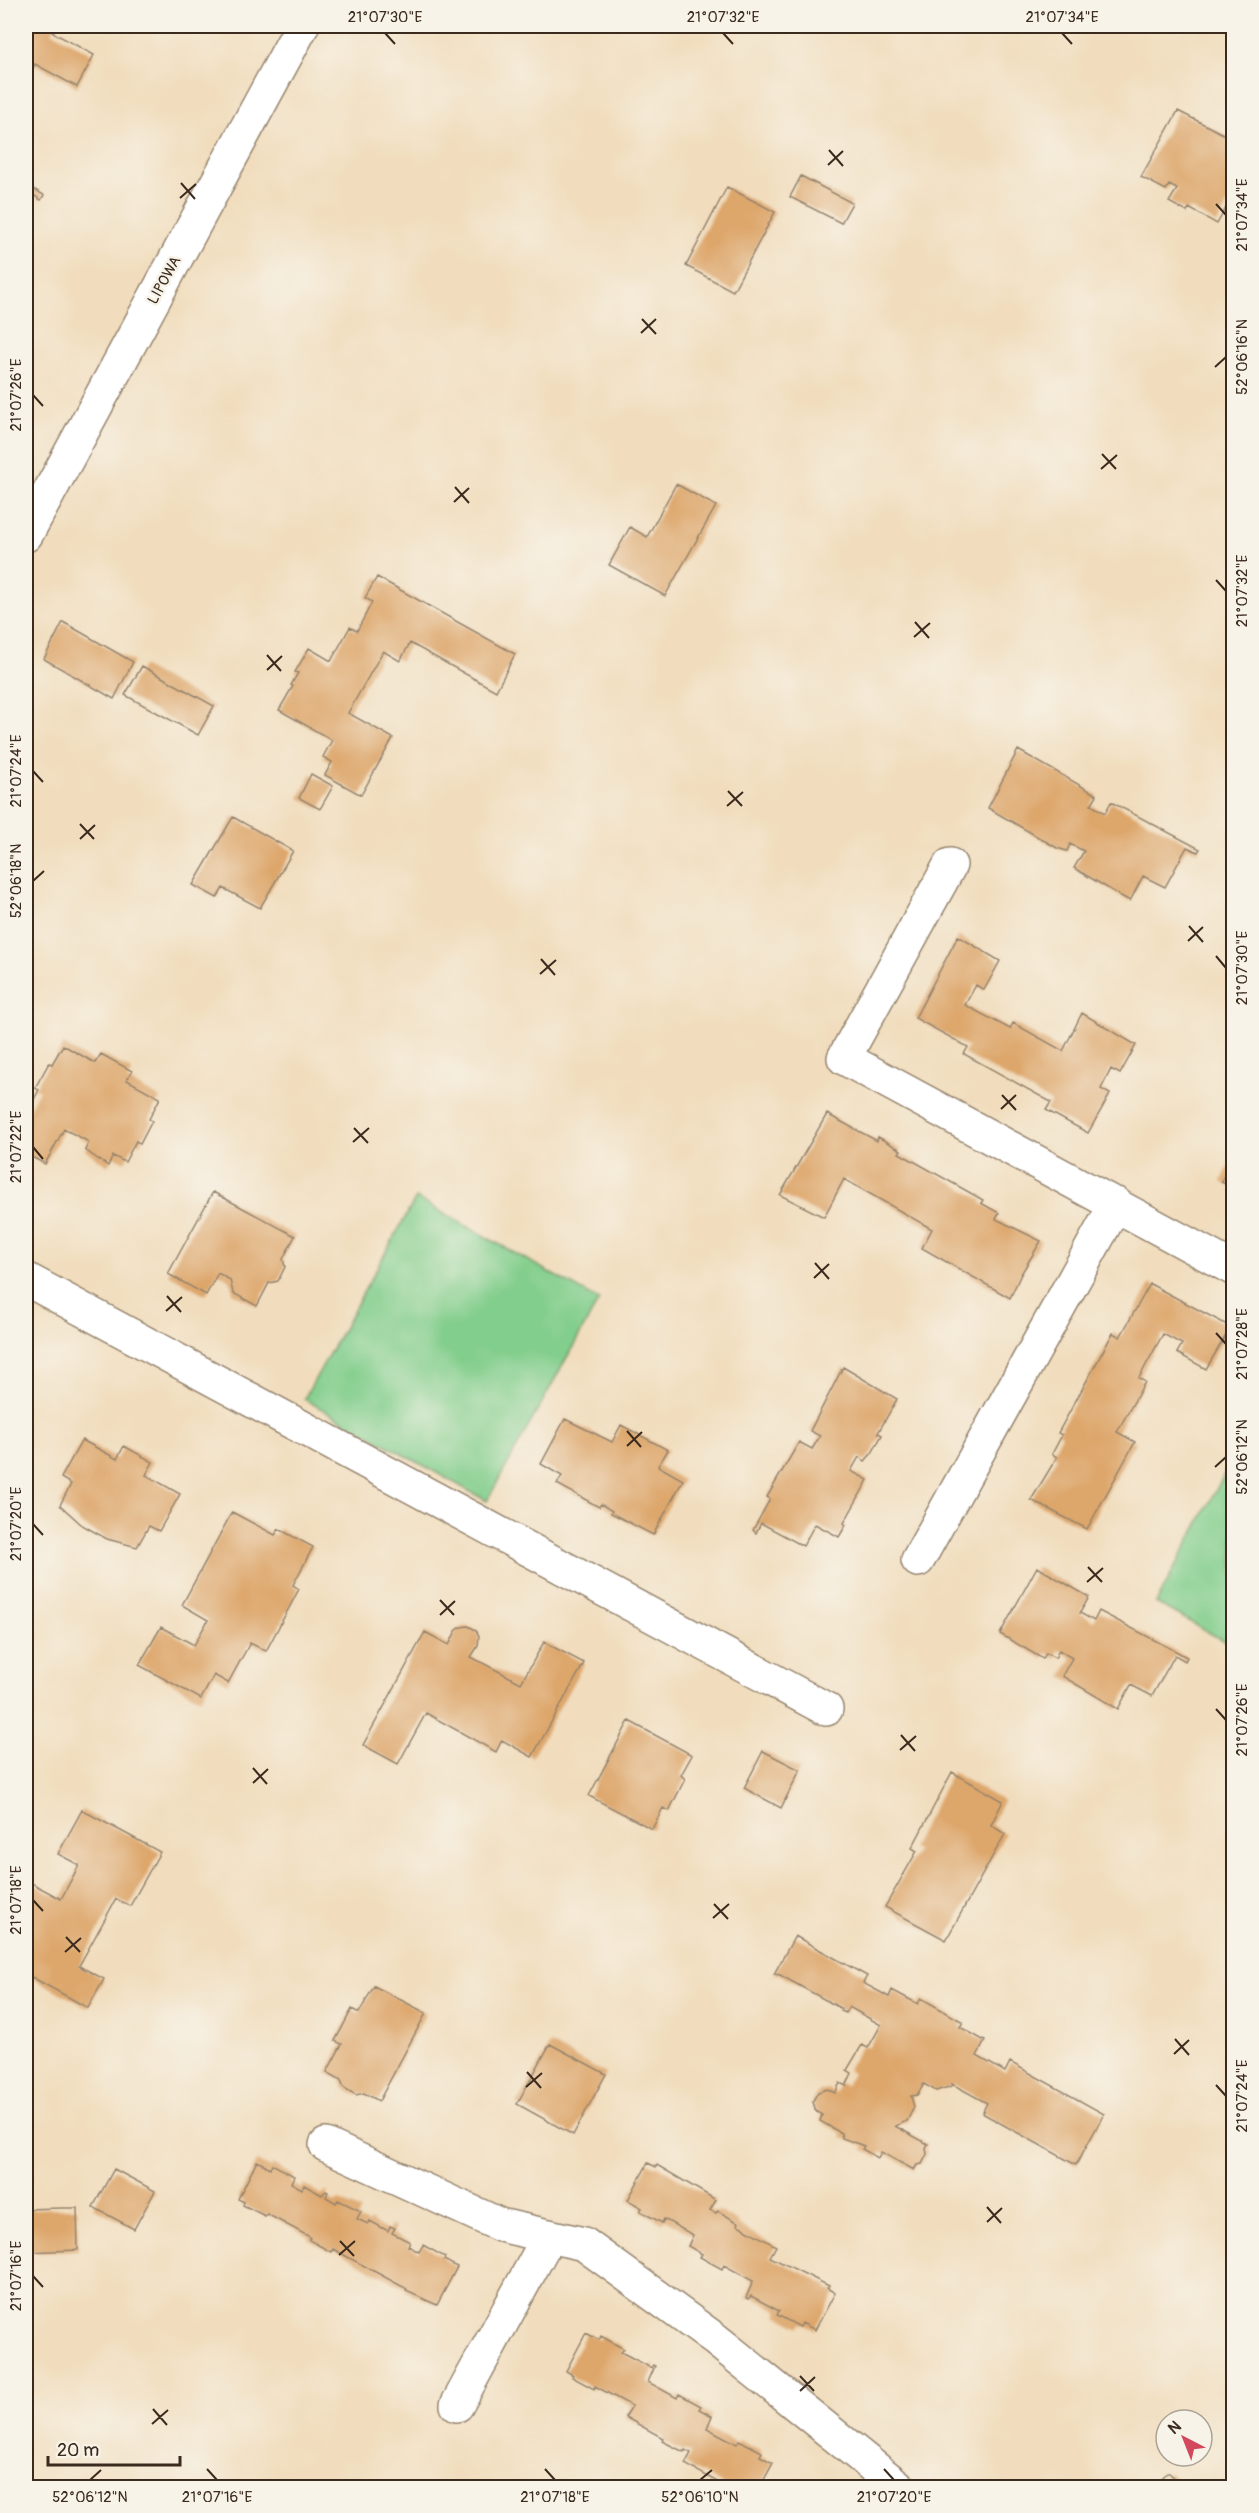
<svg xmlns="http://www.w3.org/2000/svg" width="1259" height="2513" viewBox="0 0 1259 2513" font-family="Pangolin,sans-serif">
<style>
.green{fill:#82ce8c;stroke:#5e7c55;stroke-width:1.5}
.building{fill:#dda66a}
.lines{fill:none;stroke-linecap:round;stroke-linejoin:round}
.minor-casing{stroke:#96846e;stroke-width:36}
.minor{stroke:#fff;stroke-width:33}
.ticks{fill:none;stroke:#3b2a1e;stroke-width:2}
.labels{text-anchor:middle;stroke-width:5;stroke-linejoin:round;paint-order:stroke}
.street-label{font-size:15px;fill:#3b2a1e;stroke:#f7f3e8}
.neatline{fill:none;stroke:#3b2a1e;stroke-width:2}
.ticks-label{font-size:15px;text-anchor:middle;fill:#3b2a1e}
</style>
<rect width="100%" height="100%" fill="#f7f3e8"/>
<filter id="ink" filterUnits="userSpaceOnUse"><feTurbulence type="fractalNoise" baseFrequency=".0167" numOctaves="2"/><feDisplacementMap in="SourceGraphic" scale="12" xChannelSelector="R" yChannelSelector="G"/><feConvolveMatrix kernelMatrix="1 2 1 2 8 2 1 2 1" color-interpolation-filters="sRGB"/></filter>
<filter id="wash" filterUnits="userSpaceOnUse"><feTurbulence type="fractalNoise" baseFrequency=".008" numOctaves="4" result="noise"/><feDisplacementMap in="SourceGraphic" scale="24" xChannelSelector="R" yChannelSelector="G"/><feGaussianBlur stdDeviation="1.35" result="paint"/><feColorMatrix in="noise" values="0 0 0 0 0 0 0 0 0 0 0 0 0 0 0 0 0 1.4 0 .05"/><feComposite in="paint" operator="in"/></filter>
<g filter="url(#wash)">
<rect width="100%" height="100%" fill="#f1ddbd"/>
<path class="green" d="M 416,1198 L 599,1300 L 487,1501 L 304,1399 Z
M 1233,1458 L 1234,1646 L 1233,1646 L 1156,1603 Z"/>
<g id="blocks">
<path class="building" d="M 26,26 L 56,26 L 52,32 L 94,55 L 77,87 L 35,64 L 32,70 L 26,66 Z
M 1178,111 L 1233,139 L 1233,195 L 1217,224 L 1189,208 L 1187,212 L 1169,202 L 1177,189 L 1169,185 L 1166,190 L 1141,177 Z
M 801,176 L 852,203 L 841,223 L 790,197 Z
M 26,185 L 44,195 L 41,200 L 35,196 L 26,214 Z
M 727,187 L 775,212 L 733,291 L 686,266 Z
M 676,484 L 716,506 L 665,596 L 609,565 L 630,527 L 647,537 Z
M 377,577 L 515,654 L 496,691 L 410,643 L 400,661 L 383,651 L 348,713 L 393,738 L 361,795 L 325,775 L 332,762 L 323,757 L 332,740 L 279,710 L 293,686 L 291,685 L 298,673 L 295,672 L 309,648 L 331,661 L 350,627 L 357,631 L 372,602 L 365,598 Z
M 63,622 L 133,662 L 114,699 L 44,659 Z
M 142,666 L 214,706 L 198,735 L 125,695 Z
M 1018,750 L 1097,795 L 1091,805 L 1105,813 L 1111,802 L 1200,849 L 1198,852 L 1187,847 L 1165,887 L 1143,876 L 1130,901 L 1119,895 L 1074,868 L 1084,851 L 1070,844 L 1067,851 L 1057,848 L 988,808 Z
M 311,774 L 333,786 L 320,809 L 299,798 Z
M 233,817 L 293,851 L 260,908 L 223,888 L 217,898 L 193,885 Z
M 958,936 L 1000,961 L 984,990 L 976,985 L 965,1005 L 1010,1029 L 1013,1023 L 1063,1051 L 1082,1013 L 1136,1045 L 1120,1074 L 1111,1069 L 1101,1089 L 1110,1094 L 1088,1133 L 1046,1110 L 1051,1102 L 964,1054 L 968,1047 L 915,1018 Z
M 63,1045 L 95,1063 L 101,1054 L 132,1071 L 127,1080 L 160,1098 L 149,1119 L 152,1121 L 140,1144 L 136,1141 L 125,1162 L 113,1156 L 108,1166 L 85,1150 L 89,1142 L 64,1129 L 45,1164 L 26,1154 L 26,1114 L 39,1090 L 35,1088 L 49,1063 L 52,1064 Z
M 827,1114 L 877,1141 L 878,1137 L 901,1150 L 899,1153 L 983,1200 L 981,1203 L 999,1213 L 996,1219 L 1041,1241 L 1021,1274 L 1010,1298 L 922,1248 L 932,1229 L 844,1179 L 824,1217 L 780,1195 Z
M 1232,1160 L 1233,1186 L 1230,1186 L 1221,1182 Z
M 213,1192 L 295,1236 L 283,1259 L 285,1267 L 278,1281 L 269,1283 L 257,1306 L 233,1293 L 230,1280 L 218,1273 L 206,1295 L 168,1274 Z
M 1150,1284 L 1231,1327 L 1206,1369 L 1177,1353 L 1182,1344 L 1163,1334 L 1139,1378 L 1145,1382 L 1117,1432 L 1135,1442 L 1087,1529 L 1031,1500 L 1057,1457 L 1052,1454 L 1062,1435 L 1058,1433 L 1113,1333 L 1120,1337 Z
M 843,1367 L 897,1399 L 878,1433 L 882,1435 L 872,1453 L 865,1461 L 859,1457 L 851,1471 L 868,1480 L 844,1523 L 846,1525 L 839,1537 L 815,1524 L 803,1546 L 761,1523 L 756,1533 L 753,1530 L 770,1499 L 767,1497 L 799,1442 L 812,1449 L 820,1436 L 810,1431 Z
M 565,1419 L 612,1442 L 621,1425 L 668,1450 L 658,1466 L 683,1480 L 653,1535 L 611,1513 L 612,1511 L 601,1504 L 599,1507 L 557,1484 L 562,1476 L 541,1464 Z
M 82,1440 L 117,1459 L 124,1446 L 153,1462 L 146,1475 L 180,1494 L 159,1531 L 149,1526 L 137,1547 L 107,1539 L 82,1525 L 60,1505 L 71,1484 L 61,1478 Z
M 232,1512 L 275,1535 L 279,1529 L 313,1547 L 293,1585 L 299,1589 L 266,1651 L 250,1643 L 228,1683 L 214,1675 L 201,1699 L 139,1665 L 161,1627 L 194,1645 L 208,1620 L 182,1605 Z
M 1037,1567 L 1089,1597 L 1080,1613 L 1094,1621 L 1099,1611 L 1187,1657 L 1185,1661 L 1175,1655 L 1152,1696 L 1131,1685 L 1118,1709 L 1062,1676 L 1072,1658 L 1059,1650 L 1055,1658 L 1046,1653 L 1043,1659 L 1000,1634 Z
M 468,1626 L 476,1630 L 479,1636 L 478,1646 L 471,1657 L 521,1683 L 544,1642 L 584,1663 L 532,1757 L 502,1740 L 496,1752 L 426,1713 L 398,1764 L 363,1745 L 425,1632 L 449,1645 L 456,1631 L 461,1627 Z
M 629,1721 L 692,1755 L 681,1775 L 685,1779 L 669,1811 L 663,1808 L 652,1829 L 589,1796 Z
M 763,1751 L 800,1770 L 781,1808 L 744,1788 Z
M 952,1772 L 1003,1801 L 991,1825 L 1005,1834 L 946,1940 L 885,1907 L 917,1851 L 912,1848 Z
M 82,1810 L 160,1852 L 130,1906 L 116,1899 L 79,1966 L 104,1979 L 88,2008 L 26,1974 L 26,1964 L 29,1958 L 26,1956 L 26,1880 L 61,1899 L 79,1865 L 58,1854 Z
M 795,1936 L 867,1976 L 863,1983 L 889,1997 L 892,1990 L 918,2004 L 921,1998 L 963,2022 L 960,2027 L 985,2041 L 977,2056 L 1005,2072 L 1010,2062 L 1104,2114 L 1076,2165 L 982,2113 L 987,2103 L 952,2084 L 952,2086 L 936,2091 L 924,2084 L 917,2095 L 911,2096 L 914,2107 L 907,2121 L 895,2126 L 928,2144 L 926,2149 L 927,2154 L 922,2164 L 917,2165 L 914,2170 L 881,2152 L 878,2158 L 862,2149 L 864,2146 L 842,2138 L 841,2133 L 820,2121 L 822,2115 L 815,2111 L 812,2102 L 818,2092 L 827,2089 L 835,2093 L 840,2083 L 846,2086 L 852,2073 L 847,2070 L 862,2045 L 868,2048 L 881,2025 L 849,2007 L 846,2013 L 841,2011 L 842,2009 L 780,1975 L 774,1974 Z
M 374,1986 L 426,2013 L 379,2101 L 364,2093 L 356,2095 L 344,2088 L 341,2080 L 327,2072 L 342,2044 L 335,2041 L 352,2009 L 359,2013 Z
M 550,2044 L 606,2074 L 573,2135 L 517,2104 Z
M 257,2161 L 270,2168 L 272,2164 L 294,2176 L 291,2183 L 302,2189 L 304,2185 L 322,2195 L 326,2191 L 328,2192 L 326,2197 L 336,2203 L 338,2200 L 361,2211 L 357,2219 L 368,2224 L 370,2221 L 388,2231 L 390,2226 L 395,2228 L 392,2233 L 410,2242 L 408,2246 L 419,2252 L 423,2245 L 445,2257 L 444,2260 L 457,2267 L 437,2305 L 406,2291 L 407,2289 L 333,2249 L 331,2252 L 309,2240 L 310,2237 L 267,2214 L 265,2216 L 243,2205 L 244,2202 L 238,2199 Z
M 648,2163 L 656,2167 L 657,2165 L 716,2200 L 710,2210 L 716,2213 L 718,2211 L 739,2223 L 738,2225 L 776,2246 L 770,2257 L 829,2286 L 827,2288 L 835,2293 L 815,2330 L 802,2323 L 800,2327 L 777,2315 L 779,2311 L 751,2296 L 748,2299 L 746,2298 L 753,2281 L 724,2265 L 722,2269 L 700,2257 L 702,2254 L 688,2246 L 693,2235 L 664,2219 L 662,2223 L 640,2211 L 642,2208 L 628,2200 Z
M 114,2169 L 155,2191 L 134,2229 L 93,2207 Z
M 61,2208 L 77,2208 L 78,2250 L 26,2252 L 26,2209 Z
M 26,2265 L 28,2265 L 29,2307 L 26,2307 Z
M 586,2333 L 599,2340 L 601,2336 L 624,2349 L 621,2352 L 651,2368 L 653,2365 L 655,2366 L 648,2382 L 677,2398 L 679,2394 L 701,2406 L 699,2409 L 712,2416 L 707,2428 L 737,2444 L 739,2440 L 762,2452 L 760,2456 L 773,2463 L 760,2487 L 722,2487 L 723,2485 L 685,2464 L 691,2453 L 685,2450 L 684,2452 L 662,2441 L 663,2438 L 625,2417 L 632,2406 L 595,2386 L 594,2389 L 572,2377 L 573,2375 L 566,2371 Z
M 1168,2472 L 1185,2487 L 1153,2487 Z"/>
</g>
</g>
<g filter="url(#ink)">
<use href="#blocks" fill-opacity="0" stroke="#96846e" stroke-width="1.5"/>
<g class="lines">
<g class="minor-casing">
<path id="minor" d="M 26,535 L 302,26
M 950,865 L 844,1058 L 1234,1269
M 26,1279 L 826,1709
M 918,1560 L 1116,1204
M 326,2145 L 500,2225 L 584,2244 L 716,2340 L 900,2488
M 457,2405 L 549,2236"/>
</g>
<use href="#minor" class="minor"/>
</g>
</g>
<path class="ticks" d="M 385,33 L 395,44M 723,33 L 733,44M 1062,33 L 1072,44M 829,150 L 843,166M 828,165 L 843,151M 181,183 L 195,199M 180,198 L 196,184M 1216,204 L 1226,215M 642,319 L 656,334M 641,333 L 656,319M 1215,367 L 1226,357M 33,395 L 43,406M 1102,454 L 1116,469M 1101,469 L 1117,455M 455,487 L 469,503M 454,502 L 469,488M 1216,580 L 1226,591M 915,622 L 929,638M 914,637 L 930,623M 267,655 L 281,671M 267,670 L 282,656M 33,771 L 43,782M 728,791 L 742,806M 727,806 L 743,792M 80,824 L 94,839M 80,839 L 95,825M 33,881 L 44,871M 1189,926 L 1203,942M 1188,941 L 1203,927M 1216,956 L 1226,968M 541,959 L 555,975M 540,974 L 556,960M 1002,1095 L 1016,1110M 1001,1109 L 1016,1095M 354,1128 L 368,1143M 353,1142 L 369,1128M 33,1147 L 43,1159M 815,1263 L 829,1279M 814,1278 L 829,1264M 167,1296 L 181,1312M 166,1311 L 182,1297M 1216,1333 L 1226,1344M 627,1431 L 641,1447M 627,1446 L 642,1432M 1215,1467 L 1226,1457M 33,1524 L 43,1535M 1088,1567 L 1102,1582M 1087,1582 L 1103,1568M 440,1600 L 454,1615M 440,1615 L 455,1601M 1216,1709 L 1226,1720M 901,1735 L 915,1751M 900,1750 L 916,1736M 253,1768 L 267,1784M 253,1783 L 268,1769M 33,1900 L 43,1911M 714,1904 L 728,1919M 713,1918 L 729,1904M 66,1937 L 80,1952M 65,1952 L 81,1938M 1175,2039 L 1189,2055M 1174,2054 L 1189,2040M 527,2072 L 541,2088M 1216,2085 L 1226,2096M 526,2087 L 542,2073M 987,2207 L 1001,2223M 987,2222 L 1002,2208M 340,2241 L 354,2256M 339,2255 L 355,2241M 33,2276 L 43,2287M 800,2376 L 814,2391M 800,2391 L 815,2377M 153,2409 L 167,2425M 152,2424 L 168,2410M 207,2469 L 217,2480M 545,2469 L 555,2480M 884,2469 L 894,2480M 90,2480 L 101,2470M 700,2480 L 712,2470"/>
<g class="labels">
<g class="street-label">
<text transform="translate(164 280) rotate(-61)" y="5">LIPOWA</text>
</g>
</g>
<rect width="1259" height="2513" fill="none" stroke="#f7f3e8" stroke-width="66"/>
<g transform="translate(1184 2438) rotate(318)"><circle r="28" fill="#f7f3e8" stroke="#aca397" stroke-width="1.5"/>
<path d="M0-4.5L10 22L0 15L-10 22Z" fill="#d1495b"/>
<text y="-9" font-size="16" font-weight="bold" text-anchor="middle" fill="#3b2a1e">N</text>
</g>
<path d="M48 2456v9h132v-9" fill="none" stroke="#3b2a1e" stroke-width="3"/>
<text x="57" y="2456" font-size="18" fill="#3b2a1e" stroke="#f7f3e8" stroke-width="4.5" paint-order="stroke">20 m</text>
<rect x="33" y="33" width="1193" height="2447" class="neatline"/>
<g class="ticks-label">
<text x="385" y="22">21°07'30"E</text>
<text x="723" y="22">21°07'32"E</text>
<text x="1062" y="22">21°07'34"E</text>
<text transform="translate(1242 215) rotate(-90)" y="5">21°07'34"E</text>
<text transform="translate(1242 357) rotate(-90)" y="5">52°06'16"N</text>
<text transform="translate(16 395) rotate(-90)" y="5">21°07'26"E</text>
<text transform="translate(1242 591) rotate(-90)" y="5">21°07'32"E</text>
<text transform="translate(16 771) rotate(-90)" y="5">21°07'24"E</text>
<text transform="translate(16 881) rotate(-90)" y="5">52°06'18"N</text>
<text transform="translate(1242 968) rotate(-90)" y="5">21°07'30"E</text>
<text transform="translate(16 1147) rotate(-90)" y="5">21°07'22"E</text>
<text transform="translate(1242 1344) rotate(-90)" y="5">21°07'28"E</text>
<text transform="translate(1242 1457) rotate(-90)" y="5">52°06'12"N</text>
<text transform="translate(16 1524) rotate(-90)" y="5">21°07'20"E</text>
<text transform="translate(1242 1720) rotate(-90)" y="5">21°07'26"E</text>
<text transform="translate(16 1900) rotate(-90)" y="5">21°07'18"E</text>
<text transform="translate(1242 2096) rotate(-90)" y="5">21°07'24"E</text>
<text transform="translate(16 2276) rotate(-90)" y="5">21°07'16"E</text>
<text x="90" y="2502">52°06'12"N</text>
<text x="217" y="2502">21°07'16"E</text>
<text x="555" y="2502">21°07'18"E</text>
<text x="700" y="2502">52°06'10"N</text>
<text x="894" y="2502">21°07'20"E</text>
</g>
</svg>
